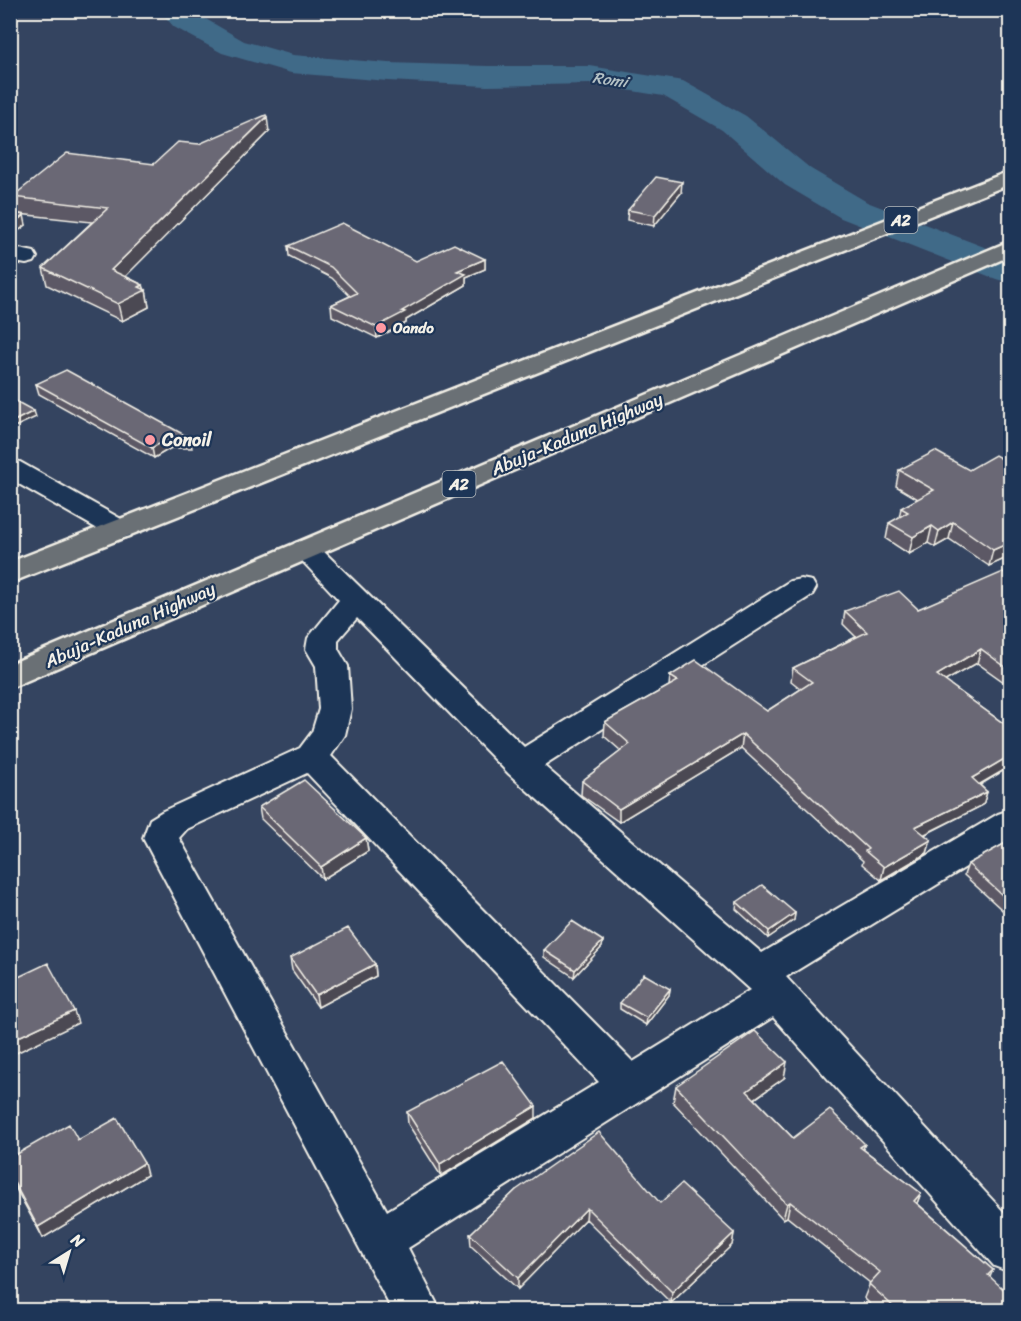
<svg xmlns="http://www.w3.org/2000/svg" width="1021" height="1321" viewBox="0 0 1021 1321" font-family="Sriracha,sans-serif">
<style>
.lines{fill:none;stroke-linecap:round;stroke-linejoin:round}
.river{fill:#416a88;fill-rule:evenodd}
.minor-casing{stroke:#f4f1e8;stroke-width:4}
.highway-casing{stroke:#f4f1e8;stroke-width:5}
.minor{fill:#1d3557;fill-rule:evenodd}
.highway{fill:#6a7074;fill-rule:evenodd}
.wall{fill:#5c5965;stroke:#f4f1e8;stroke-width:1.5}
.shaded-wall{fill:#4b4952;stroke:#f4f1e8;stroke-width:1.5}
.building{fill:#6b6875;stroke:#f4f1e8;stroke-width:1.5}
.poi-dot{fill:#ff9aa2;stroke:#1d3557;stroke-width:2}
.labels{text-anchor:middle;stroke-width:4.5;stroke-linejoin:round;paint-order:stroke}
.far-poi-label{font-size:15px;font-weight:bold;fill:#f4f1e8;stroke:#1d3557;text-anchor:start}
.far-water-label{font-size:16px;font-style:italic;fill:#b5c2c6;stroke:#1d3557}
.shield{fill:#1d3557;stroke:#b4b9bc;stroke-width:1.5}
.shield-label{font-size:16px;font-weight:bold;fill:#f4f1e8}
.street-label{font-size:18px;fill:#f4f1e8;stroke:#1d3557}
.poi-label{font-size:18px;font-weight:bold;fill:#f4f1e8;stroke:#1d3557;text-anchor:start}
</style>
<rect width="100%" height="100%" fill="#344460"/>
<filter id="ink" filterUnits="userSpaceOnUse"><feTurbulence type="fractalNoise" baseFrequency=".0167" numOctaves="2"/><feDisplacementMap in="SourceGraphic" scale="12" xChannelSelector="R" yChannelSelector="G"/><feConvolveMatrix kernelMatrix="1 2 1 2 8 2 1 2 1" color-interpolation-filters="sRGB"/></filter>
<g filter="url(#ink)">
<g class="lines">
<path class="river" d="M 159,10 L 190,10 L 244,41 L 293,55 L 388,63 L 487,66 L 590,66 L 683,81 L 746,116 L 811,169 L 867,202 L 1010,257 L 1010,283 L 996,279 L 841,218 L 785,185 L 722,130 L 663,96 L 590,84 L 487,86 L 388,81 L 291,73 L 222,53 L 174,27 Z"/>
<g class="minor-casing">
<path id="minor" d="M 10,247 L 34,252 L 37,257 L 34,262 L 26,264 L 10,261 Z
M 10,460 L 20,462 L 130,524 L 134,530 L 130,536 L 120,539 L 110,536 L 10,479 Z
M 305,540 L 315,543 L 524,747 L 790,581 L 801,579 L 812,581 L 816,588 L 812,595 L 544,766 L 762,953 L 998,814 L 1010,810 L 1010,840 L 786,977 L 1010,1219 L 1010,1272 L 994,1266 L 773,1017 L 408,1248 L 440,1310 L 392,1310 L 143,838 L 150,819 L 163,811 L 300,748 L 312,732 L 319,709 L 316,666 L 306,649 L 308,638 L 339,600 L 291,549 L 295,543 ZM 357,618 L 509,774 L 750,990 L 633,1062 L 331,756 L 345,735 L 351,709 L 348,666 L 338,649 L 338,640 ZM 307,773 L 599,1082 L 387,1211 L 179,838 L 187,829 Z"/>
</g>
<g class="highway-casing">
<path id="highway" d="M 1010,171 L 1010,184 L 10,583 L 10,562 Z
M 1010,241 L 1010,256 L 10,688 L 10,664 Z"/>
</g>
<use href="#minor" class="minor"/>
<use href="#highway" class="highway"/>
</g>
<path class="wall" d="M 269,132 L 125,276 L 143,285 L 144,289 L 146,290 L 149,307 L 122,321 L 47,285 L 43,268 L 92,222 L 18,214 L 26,225 L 10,237 L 10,212 L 16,213 L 12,197 L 154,164 L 199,144 Z
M 681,193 L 654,226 L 627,220 L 628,210 Z
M 288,246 L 416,261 L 485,259 L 485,269 L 466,277 L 466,285 L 406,320 L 406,323 L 377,338 L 332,316 L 331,305 L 350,296 L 332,278 L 289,256 Z
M 36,384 L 190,438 L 192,448 L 171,448 L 154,458 L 39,394 Z
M 1011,464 L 1011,556 L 989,566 L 949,539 L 935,547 L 928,543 L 909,554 L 886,539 L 889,523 L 899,518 L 901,508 L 918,499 L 896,486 L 899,470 L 969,470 Z
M 1011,578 L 1011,687 L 977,663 L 945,681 L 1011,729 L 1011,766 L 980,785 L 987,792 L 983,805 L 924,835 L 931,840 L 927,853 L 881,880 L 862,864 L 863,861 L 741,748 L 619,822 L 581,795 L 582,781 L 621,751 L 604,736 L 605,722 L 669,686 L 670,676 L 767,711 L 801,689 L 791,681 L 793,668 L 856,637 L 843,624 L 845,611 L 918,609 Z
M 259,807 L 366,838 L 368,851 L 323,879 L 261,819 Z
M 1011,840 L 1011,918 L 964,875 L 968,864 Z
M 737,902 L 795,913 L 794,920 L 768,938 L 736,909 Z
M 603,941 L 602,947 L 574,977 L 544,957 L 544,950 Z
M 290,958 L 375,964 L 376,976 L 318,1007 L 292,970 Z
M 670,989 L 669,995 L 646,1025 L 620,1009 L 620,1003 Z
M 784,1078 L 755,1099 L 793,1138 L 865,1144 L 863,1149 L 921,1193 L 917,1203 L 993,1270 L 990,1277 L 1011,1311 L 877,1311 L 864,1298 L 870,1283 L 787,1217 L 783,1219 L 673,1102 L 676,1086 Z
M 407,1112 L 536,1118 L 441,1176 L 408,1124 Z
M 78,1140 L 147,1175 L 43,1238 L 10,1178 L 10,1158 Z
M 516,1190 L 660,1203 L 734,1233 L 732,1245 L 671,1303 L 586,1219 L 518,1289 L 471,1246 L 470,1234 Z"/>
<path class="shaded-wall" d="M 267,117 L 269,132 L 115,287 L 111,270 Z
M 682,182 L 681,193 L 654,226 L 655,215 Z
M 24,215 L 26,225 L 10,237 L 10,226 Z
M 485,259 L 485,269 L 466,277 L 466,285 L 406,320 L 406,323 L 377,338 L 376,327 L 402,311 L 457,271 Z
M 143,285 L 145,291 L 146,290 L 149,307 L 122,321 L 118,304 L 139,287 Z
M 34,411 L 36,417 L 10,429 L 10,423 Z
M 169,438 L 171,448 L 154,458 L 152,448 Z
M 953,522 L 949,539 L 935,547 L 939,531 Z
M 932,526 L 928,543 L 909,554 L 913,537 Z
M 1011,542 L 1011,556 L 989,566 L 993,550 Z
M 981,649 L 977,663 L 933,688 L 937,675 Z
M 743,734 L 741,748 L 619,822 L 619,809 Z
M 1011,755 L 1011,766 L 968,791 L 972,778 Z
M 987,792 L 983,805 L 911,841 L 915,827 Z
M 366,838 L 368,851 L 323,879 L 321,867 Z
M 931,840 L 927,853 L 881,880 L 884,867 Z
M 795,913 L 794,920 L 768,938 L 769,931 Z
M 603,941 L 602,947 L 574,977 L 575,970 Z
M 375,964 L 376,976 L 318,1007 L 316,995 Z
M 670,989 L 669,995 L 646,1025 L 647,1018 Z
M 74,1011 L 78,1023 L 10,1056 L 10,1041 Z
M 787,1062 L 784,1078 L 744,1106 L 747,1091 Z
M 536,1106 L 536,1118 L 441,1176 L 440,1164 Z
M 144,1163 L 147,1175 L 43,1238 L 38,1227 Z
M 921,1193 L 915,1208 L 914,1201 Z
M 790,1202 L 787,1217 L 783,1219 L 787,1204 Z
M 587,1208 L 586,1219 L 518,1289 L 518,1278 Z
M 734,1233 L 732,1245 L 671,1303 L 672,1292 Z"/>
<path class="building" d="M 266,115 L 267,117 L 111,270 L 143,285 L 139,287 L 146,290 L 118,304 L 43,268 L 108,208 L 12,197 L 67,153 L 154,164 L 178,142 L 199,144 Z
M 656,177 L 682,182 L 655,215 L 628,210 Z
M 10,212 L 24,215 L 10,226 Z
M 342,223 L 416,261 L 454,244 L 485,259 L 457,271 L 466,274 L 402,311 L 405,312 L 376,327 L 331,305 L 357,293 L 331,267 L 288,246 Z
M 66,370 L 190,438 L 169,438 L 152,448 L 36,384 Z
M 10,398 L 34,411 L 10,423 Z
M 935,451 L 969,470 L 995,455 L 1011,464 L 1011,542 L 993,550 L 953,522 L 939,531 L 932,526 L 913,537 L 889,523 L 908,512 L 901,508 L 934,490 L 899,470 Z
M 1003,572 L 1011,578 L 1011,671 L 981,649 L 937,675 L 1011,729 L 1011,755 L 972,778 L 987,792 L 915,827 L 931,840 L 884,867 L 865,851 L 868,849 L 743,734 L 619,809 L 582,781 L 630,744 L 605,722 L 678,681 L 670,676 L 696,660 L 767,711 L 812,682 L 793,668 L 867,632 L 845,611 L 899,591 L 918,609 Z
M 304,780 L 366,838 L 321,867 L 259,807 Z
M 1011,840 L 1011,903 L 968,864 Z
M 762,885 L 795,913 L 769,931 L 737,902 Z
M 572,921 L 603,941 L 575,970 L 544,950 Z
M 348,928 L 375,964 L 316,995 L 290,958 Z
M 48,963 L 74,1011 L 10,1041 L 10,981 Z
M 644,974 L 670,989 L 647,1018 L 620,1003 Z
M 755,1031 L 787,1062 L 747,1091 L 793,1138 L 830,1110 L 865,1144 L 860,1147 L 921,1193 L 914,1201 L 993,1270 L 988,1275 L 1011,1296 L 1011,1311 L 898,1311 L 869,1284 L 880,1272 L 790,1202 L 787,1204 L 676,1086 Z
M 503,1061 L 536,1106 L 440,1164 L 407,1112 Z
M 117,1118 L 144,1163 L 38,1227 L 10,1175 L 10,1158 L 69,1124 L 78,1140 Z
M 599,1132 L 660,1203 L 681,1184 L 734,1233 L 672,1292 L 587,1208 L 518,1278 L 470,1234 L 516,1190 Z"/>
</g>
<g class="poi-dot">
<circle cx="381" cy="328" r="6"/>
<circle cx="150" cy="440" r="6"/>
</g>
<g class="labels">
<g class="far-poi-label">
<text x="393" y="333">Oando</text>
</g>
<g class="far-water-label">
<text transform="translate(610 79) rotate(8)" y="6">Romi</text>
</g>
<g class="shield">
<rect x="884.5" y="207" width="33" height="26" rx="4.5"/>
<rect x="442.5" y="471" width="33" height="26" rx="4.5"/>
</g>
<g class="shield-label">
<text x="901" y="226">A2</text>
<text x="459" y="490">A2</text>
</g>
<g class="street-label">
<text transform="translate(577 434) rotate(-23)" y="6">Abuja-Kaduna Highway</text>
<text transform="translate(130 625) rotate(-24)" y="6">Abuja-Kaduna Highway</text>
</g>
<g class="poi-label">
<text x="162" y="446">Conoil</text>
</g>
</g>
<rect width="1021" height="1321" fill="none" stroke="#1d3557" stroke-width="36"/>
<rect x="18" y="18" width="985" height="1285" fill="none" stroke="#f4f1e8" stroke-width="2" filter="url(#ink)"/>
<g transform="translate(69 1252) rotate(37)" stroke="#1d3557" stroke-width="4.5" paint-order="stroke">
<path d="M0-4.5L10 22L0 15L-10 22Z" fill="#f4f1e8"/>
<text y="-9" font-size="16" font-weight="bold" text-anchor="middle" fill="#f4f1e8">N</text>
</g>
</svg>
